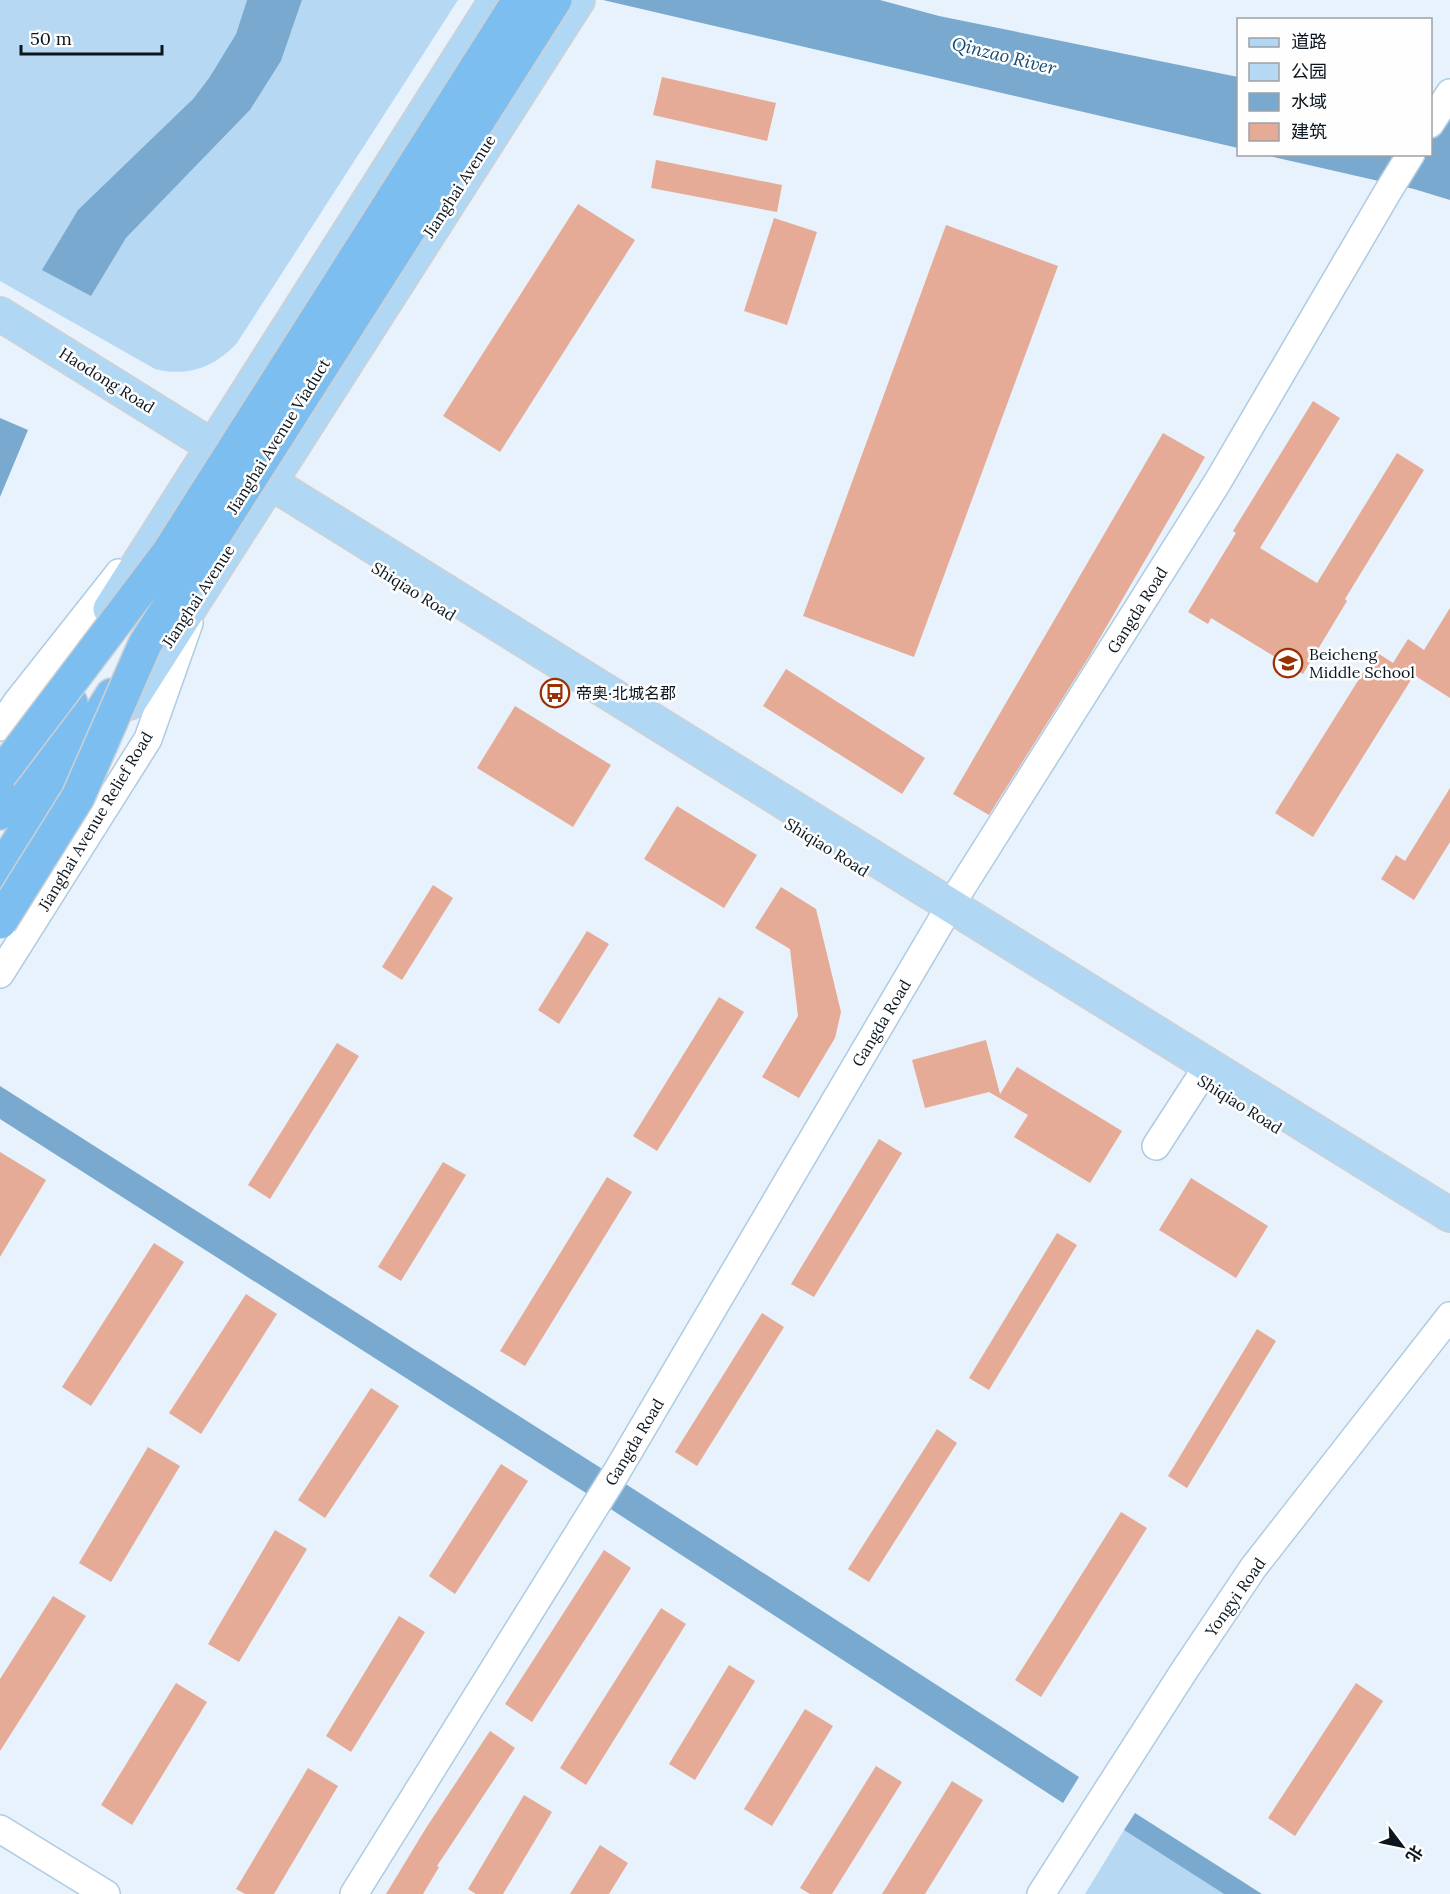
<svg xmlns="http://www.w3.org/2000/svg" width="1450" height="1894" viewBox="0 0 1450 1894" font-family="Lora,'Noto Sans SC',serif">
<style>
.green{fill:#b6d8f3}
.water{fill:#79a9ce}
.building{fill:#e5ab97}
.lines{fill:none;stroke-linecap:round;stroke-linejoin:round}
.minor-casing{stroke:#aecbe2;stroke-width:30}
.major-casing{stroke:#ced0d2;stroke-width:36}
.highway-casing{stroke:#ced0d2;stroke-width:36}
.minor{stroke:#fff;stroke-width:27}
.major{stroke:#b0d8f5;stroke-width:33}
.highway{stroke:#7cbeef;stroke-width:33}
.highway-bridge-casing{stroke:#ced0d2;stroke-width:36;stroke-linecap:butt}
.highway-bridge{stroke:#7cbeef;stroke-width:33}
.labels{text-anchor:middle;stroke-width:5;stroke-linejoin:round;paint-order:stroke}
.street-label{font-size:16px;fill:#0b161e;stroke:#fefefe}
.poi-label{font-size:16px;fill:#0b161e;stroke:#fefefe;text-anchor:start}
.water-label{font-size:18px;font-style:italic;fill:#134c71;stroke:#fefefe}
</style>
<rect width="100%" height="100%" fill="#e7f2fc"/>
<path class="green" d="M 0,0 L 247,0 L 236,34 L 209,78 L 193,99 L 91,295 L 126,238 L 250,110 L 281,61 L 302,0 L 458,0 L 237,343 C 214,368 187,377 155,369 L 0,281 Z
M 1124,1830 L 1224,1894 L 1085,1894 Z"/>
<path class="water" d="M 247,0 L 302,0 L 281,61 L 250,110 L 126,238 L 91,296 L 42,270 L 78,210 L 193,99 L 209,78 L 236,34 Z
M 603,0 L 880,0 L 939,16 L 1238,77 L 1238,148 Z
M 1431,117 L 1450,121 L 1450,200 L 1414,189 L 1265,155 L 1430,154 Z
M 0,418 L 28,430 L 0,497 Z
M 0,1086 L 604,1470 L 1079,1777 L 1063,1803 L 586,1493 L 0,1119 Z
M 1135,1813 L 1262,1894 L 1224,1894 L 1124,1830 Z"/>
<path class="building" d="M 662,77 L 776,103 L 767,141 L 653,115 Z
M 656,160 L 782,185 L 777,212 L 651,188 Z
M 578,204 L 635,240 L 500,452 L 443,416 Z
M 774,218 L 817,232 L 787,325 L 744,311 Z
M 946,225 L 1058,266 L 914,657 L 803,616 Z
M 1313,401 L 1340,418 L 1260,548 L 1317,583 L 1397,453 L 1424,470 L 1345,599 L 1347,601 L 1303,674 L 1297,670 L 1293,677 L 1273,665 L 1277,658 L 1211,618 L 1208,624 L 1188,612 L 1236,533 L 1233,531 Z
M 1163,433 L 1205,457 L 1090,655 L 989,815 L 953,794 Z
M 1450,608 L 1450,698 L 1414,675 L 1313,837 L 1275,813 L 1376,652 L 1393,663 L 1408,639 L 1424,650 Z
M 786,669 L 925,758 L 902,794 L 763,706 Z
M 515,706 L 611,765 L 573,827 L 477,768 Z
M 1450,788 L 1450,842 L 1414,900 L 1381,879 L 1396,855 L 1405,861 Z
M 677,806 L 757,855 L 724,908 L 644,859 Z
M 433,885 L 453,898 L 402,980 L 382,967 Z
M 781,887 L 816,909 L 841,1012 L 835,1038 L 799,1098 L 762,1077 L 798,1016 L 790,949 L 755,928 Z
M 587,931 L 609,944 L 559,1024 L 538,1010 Z
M 719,997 L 744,1012 L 657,1151 L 633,1136 Z
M 986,1040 L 1000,1094 L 1017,1067 L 1122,1131 L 1090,1183 L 1014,1137 L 1028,1115 L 989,1092 L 925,1108 L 912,1060 Z
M 337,1043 L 359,1056 L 270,1199 L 248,1185 Z
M 879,1139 L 902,1153 L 814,1297 L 791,1284 Z
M 0,1152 L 46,1180 L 0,1257 Z
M 443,1162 L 466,1175 L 401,1281 L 378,1267 Z
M 607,1177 L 632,1192 L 525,1366 L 500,1351 Z
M 1191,1178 L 1268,1226 L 1236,1278 L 1159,1230 Z
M 1057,1233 L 1077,1245 L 989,1390 L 969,1378 Z
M 154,1243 L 184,1262 L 91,1406 L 62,1387 Z
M 246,1294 L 277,1314 L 201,1434 L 169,1413 Z
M 762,1313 L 784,1327 L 697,1466 L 675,1452 Z
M 1257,1329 L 1276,1341 L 1187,1488 L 1168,1476 Z
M 371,1388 L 399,1406 L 325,1518 L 298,1500 Z
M 937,1429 L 957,1443 L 869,1582 L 848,1569 Z
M 148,1447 L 180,1466 L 111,1582 L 79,1563 Z
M 501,1464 L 528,1481 L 455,1594 L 429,1576 Z
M 1121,1512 L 1147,1528 L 1041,1697 L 1015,1680 Z
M 275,1530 L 307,1549 L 239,1662 L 208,1644 Z
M 604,1550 L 631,1568 L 532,1722 L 505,1704 Z
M 53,1596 L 86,1616 L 0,1751 L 0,1679 Z
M 661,1608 L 686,1624 L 586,1785 L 560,1768 Z
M 399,1616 L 425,1632 L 351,1752 L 326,1736 Z
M 729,1665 L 755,1681 L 695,1780 L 669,1764 Z
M 176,1683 L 207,1702 L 132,1825 L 101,1805 Z
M 1356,1683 L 1383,1701 L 1295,1836 L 1268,1818 Z
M 805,1709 L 833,1726 L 772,1826 L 744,1809 Z
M 490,1731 L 515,1748 L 437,1866 L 439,1867 L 423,1894 L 386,1894 L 426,1828 Z
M 876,1766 L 902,1782 L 832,1894 L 810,1894 L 800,1888 Z
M 308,1768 L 338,1786 L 274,1894 L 245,1894 L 236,1889 Z
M 952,1781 L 983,1800 L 925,1894 L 882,1894 Z
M 524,1795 L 552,1812 L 503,1894 L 476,1894 L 468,1889 Z
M 600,1845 L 628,1863 L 609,1894 L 570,1894 Z"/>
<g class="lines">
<g class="minor-casing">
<path id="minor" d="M 1430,124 L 1450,93
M 0,727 L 17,702 L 119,573
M 0,974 L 148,739 L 189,623
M 1156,1146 L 1209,1064
M 0,1829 L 106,1894
M 354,1894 L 616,1473 L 950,906 L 1217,483 L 1387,193 L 1411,154
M 1041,1894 L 1184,1671 L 1253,1568 L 1450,1316"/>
</g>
<g class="major-casing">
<path id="major" d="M 0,314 C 273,482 544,653 816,822 C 1027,953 1239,1083 1450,1215
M 110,609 L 496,0
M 129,703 L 578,0"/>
</g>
<g class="highway-casing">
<path id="highway" d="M 0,813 L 71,703
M 0,871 L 112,695"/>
</g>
<use href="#minor" class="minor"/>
<use href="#major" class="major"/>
<use href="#highway" class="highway"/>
<g class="highway-bridge-casing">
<path id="highway-bridge" d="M 0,775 L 168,553 L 519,0
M 0,922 L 78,797 L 145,644 L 555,0"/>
</g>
<use href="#highway-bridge" class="highway-bridge"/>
</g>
<defs>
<g id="school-ring" transform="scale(1.5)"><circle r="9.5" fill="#fefefe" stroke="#983205" stroke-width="1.5"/><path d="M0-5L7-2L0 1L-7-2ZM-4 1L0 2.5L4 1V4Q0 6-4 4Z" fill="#983205"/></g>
<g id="bus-ring" transform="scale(1.5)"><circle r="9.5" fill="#fefefe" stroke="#983205" stroke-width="1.5"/><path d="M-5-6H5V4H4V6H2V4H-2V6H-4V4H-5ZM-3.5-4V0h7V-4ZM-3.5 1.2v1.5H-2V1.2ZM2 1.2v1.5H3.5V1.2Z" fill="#983205"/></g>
</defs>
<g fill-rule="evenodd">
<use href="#school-ring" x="1288" y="663"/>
<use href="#bus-ring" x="555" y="693"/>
</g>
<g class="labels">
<g class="street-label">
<text transform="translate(459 186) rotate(-57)" y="6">Jianghai Avenue</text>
<text transform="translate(107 380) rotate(32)" y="6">Haodong Road</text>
<text transform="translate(278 436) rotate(-58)" y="6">Jianghai Avenue Viaduct</text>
<text transform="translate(414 591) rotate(32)" y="6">Shiqiao Road</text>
<text transform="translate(198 596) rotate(-57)" y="6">Jianghai Avenue</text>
<text transform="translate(1137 610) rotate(-58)" y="6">Gangda Road</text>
<text transform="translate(95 821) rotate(-59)" y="6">Jianghai Avenue Relief Road</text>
<text transform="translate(827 847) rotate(32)" y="6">Shiqiao Road</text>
<text transform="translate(881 1023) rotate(-59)" y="6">Gangda Road</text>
<text transform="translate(1240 1104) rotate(32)" y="6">Shiqiao Road</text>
<text transform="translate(634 1442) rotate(-59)" y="6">Gangda Road</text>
<text transform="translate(1235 1597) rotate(-55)" y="6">Yongyi Road</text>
</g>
<g class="poi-label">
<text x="1309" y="660">Beicheng<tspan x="1309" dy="18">Middle School</tspan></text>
<text x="576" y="699">帝奥·北城名郡</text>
</g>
<g class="water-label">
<text transform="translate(1004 56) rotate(14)" y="6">Qinzao River</text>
</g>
</g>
<rect x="1237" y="18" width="195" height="138" fill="#fefefe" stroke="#9da1a4" stroke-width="1.5"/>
<rect x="1249" y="38" width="30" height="9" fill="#b0d8f5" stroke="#9da1a4" stroke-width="1.5"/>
<text x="1291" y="48" font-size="18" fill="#0b161e">道路</text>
<rect x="1249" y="63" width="30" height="18" fill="#b6d8f3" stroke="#9da1a4" stroke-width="1.5"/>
<text x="1291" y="78" font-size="18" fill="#0b161e">公园</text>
<rect x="1249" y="93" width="30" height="18" fill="#79a9ce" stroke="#9da1a4" stroke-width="1.5"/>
<text x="1291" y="108" font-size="18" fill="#0b161e">水域</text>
<rect x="1249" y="123" width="30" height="18" fill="#e5ab97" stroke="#9da1a4" stroke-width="1.5"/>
<text x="1291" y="138" font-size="18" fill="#0b161e">建筑</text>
<g transform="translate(1402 1846) rotate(122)" stroke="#fefefe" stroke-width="4.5" paint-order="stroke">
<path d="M0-4.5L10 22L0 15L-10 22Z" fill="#0b161e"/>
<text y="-9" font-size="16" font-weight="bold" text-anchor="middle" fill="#0b161e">北</text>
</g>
<path d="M21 45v9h141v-9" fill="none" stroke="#0b161e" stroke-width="3"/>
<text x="30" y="45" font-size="18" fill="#0b161e" stroke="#fefefe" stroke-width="4.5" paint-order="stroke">50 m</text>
</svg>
